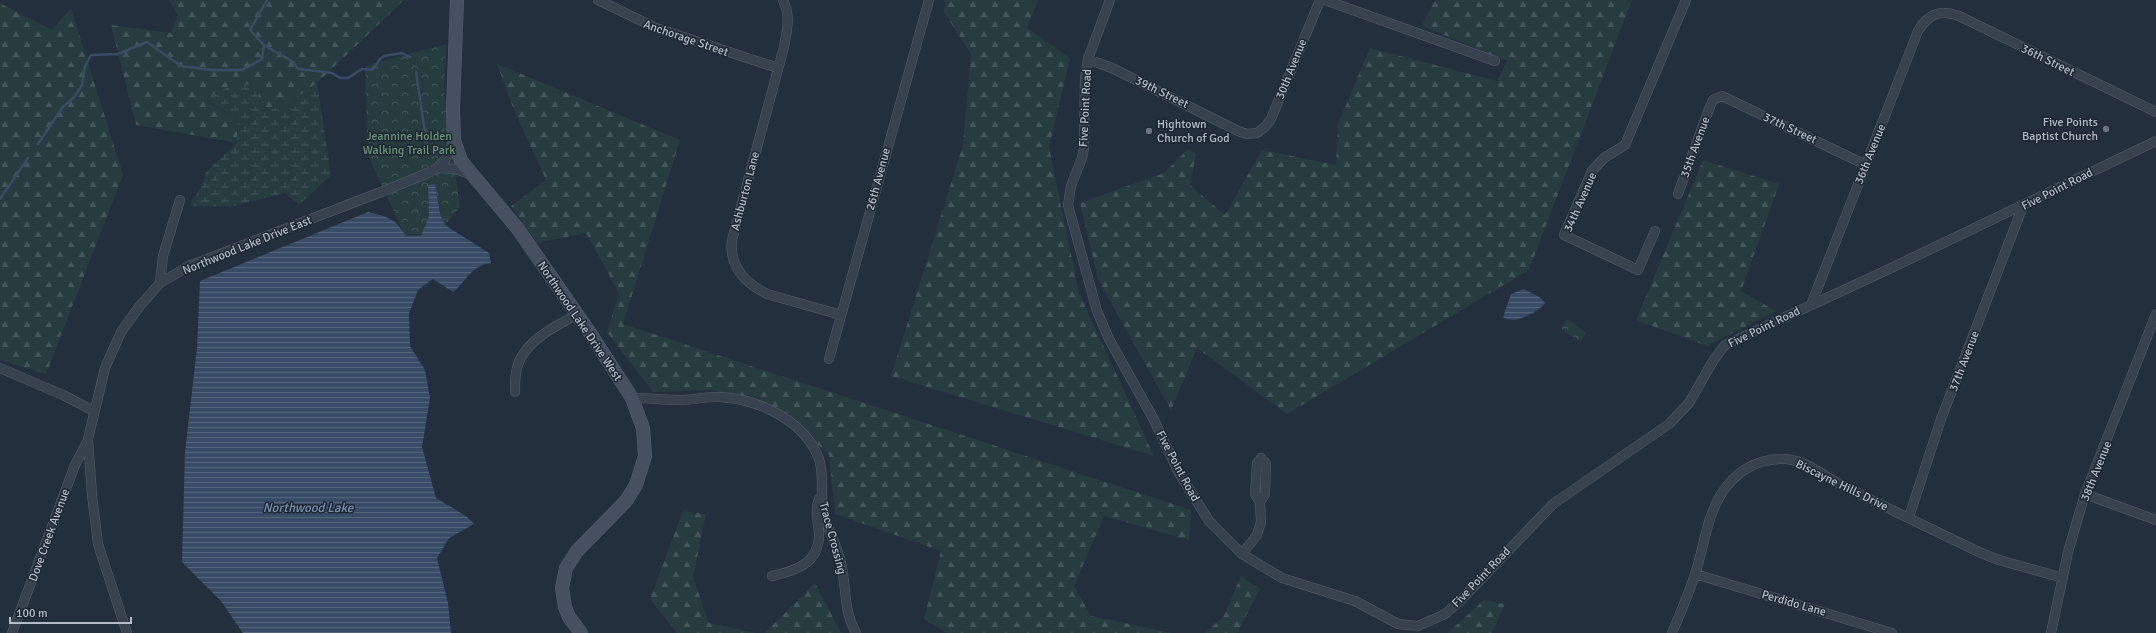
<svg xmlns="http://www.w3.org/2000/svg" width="2156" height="633" viewBox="0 0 2156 633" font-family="Signika,sans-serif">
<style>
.forest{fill:url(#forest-firs)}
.wetland{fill:url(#wetland-marsh)}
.park{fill:url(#park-crowns)}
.water{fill:url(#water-rules)}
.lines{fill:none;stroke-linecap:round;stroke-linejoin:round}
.stream{stroke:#394c67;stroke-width:2.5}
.street-casing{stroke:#565f6c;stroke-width:10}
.secondary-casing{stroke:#565f6c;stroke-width:14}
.street{stroke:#38414e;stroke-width:9}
.secondary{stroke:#465061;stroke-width:13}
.worship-dot{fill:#6b7280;stroke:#1d2633;stroke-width:1.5}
.labels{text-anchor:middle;stroke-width:3;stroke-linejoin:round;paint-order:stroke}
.street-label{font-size:12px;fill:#b4bcc9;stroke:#1d2633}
.poi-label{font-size:12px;fill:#b4bcc9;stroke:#1d2633;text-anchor:end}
.park-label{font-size:12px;fill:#6b9a76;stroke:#1d2633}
.water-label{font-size:13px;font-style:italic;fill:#7c92b1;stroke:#1d2633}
</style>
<defs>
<pattern id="forest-firs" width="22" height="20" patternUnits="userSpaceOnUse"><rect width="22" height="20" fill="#263c3f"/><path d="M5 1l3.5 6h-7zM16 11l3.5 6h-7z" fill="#435659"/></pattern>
<pattern id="wetland-marsh" width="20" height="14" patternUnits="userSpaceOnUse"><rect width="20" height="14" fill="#263c3f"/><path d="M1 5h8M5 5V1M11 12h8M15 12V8" fill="none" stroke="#435659"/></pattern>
<pattern id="park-crowns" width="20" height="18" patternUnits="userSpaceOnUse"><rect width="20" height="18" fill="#263c3f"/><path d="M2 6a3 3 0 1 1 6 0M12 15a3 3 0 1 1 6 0" fill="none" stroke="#435659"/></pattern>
<pattern id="water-rules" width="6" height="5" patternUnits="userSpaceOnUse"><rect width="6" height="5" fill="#394c67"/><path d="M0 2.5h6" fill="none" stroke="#53647b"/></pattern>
</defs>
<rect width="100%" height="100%" fill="#242f3e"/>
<path class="forest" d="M 169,0 L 404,0 L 317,83 L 282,108 L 260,109 L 258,84 L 215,93 L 207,102 L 238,119 L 237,143 L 136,125 L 111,25 L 171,33 L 178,16 Z
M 945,0 L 1038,0 L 1027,28 L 1070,58 L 1049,147 L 1079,293 L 1154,456 L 891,376 L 963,145 L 971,54 L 944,12 Z
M 1435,0 L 1632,0 L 1529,270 L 1287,414 L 1197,348 L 1171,410 L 1098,279 L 1080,203 L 1164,173 L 1188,149 L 1196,154 L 1190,185 L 1225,215 L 1262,150 L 1336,165 L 1338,124 L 1370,48 L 1497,81 L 1507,61 L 1422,26 Z
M 0,3 L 52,30 L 71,8 L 123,175 L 46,374 L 0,360 Z
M 497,64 L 680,140 L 623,324 L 1191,510 L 1189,540 L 1104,516 L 1074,586 L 1091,616 L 1172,633 L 947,633 L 924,619 L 941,551 L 835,514 L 829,455 L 776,407 L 712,390 L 653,392 L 607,332 L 619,293 L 586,233 L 537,243 L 511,206 L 546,180 L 514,110 Z
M 1703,160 L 1779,184 L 1741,291 L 1776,311 L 1707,346 L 1636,320 Z
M 683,511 L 706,514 L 693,577 L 709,623 L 756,633 L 677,633 L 650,599 Z
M 1241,576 L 1260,589 L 1237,633 L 1205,633 L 1224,616 Z
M 815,583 L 841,633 L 765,633 Z
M 1484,600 L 1505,604 L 1492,633 L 1448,633 Z"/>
<path class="wetland" d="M 317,83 L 331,175 L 299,205 L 285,193 L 229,207 L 189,206 L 201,187 L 206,172 L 237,143 L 238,119 L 207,101 C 221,86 238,84 258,84 L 260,109 L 282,108 Z"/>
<path class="park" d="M 446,44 L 444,91 L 460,207 L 445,225 L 440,214 L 435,185 L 428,185 L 429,216 L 421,236 L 405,236 L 368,155 L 365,66 Z
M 1568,319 L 1586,333 L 1580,342 L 1562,329 L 1562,325 Z"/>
<path class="water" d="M 435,184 L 440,214 L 445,225 L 489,253 L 491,263 C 470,266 468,280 453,292 L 433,279 L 418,290 L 409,313 L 410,346 L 425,370 L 430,398 L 422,447 L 436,498 L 466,516 L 474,524 L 449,538 L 437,558 L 448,603 L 451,633 L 243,633 L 221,601 L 182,562 L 185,452 L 197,348 L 200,281 L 368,212 C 388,217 395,218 406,236 L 421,236 L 429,216 L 428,185 Z
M 1524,289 L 1541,298 L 1545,303 C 1538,313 1513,325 1503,317 L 1511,294 Z"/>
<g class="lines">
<path class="stream" d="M 267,0 L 250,30 L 264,45 L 293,62 L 298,69 L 332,73 L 340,78 L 348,78 L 362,69 L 371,70 L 374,68 L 380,59 L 384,56 L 402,53 L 410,57
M 416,72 L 428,153
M 38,144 L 62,108 L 75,96 L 82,85 L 85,66 L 91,55 L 118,54 L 147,42 L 181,66 L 211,70 L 242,70 L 262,59 L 264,45
M 0,199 L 28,158"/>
<g class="street-casing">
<path id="street" d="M 598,0 L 656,28 L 778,68
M 783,0 C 791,16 787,30 784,47 L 732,240 C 729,266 745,283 767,294 L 841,315
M 1110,0 L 1088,59 L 1085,77 L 1084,148 L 1082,158 L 1071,186 L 1068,205 L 1097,311 L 1109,339 L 1153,418 L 1179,473 L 1209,521 L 1242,554 L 1282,578 L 1355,601 L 1398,624 L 1418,626 L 1445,614 L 1460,601 L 1553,504 L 1669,424 L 1689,403 L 1713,361 L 1725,345 L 1887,270 L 2156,141
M 1325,0 L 1495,61
M 1088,59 L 1114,69 L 1238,131 L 1247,134 L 1257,133 L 1265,127 L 1271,119 L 1320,0
M 437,168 L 445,160 L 454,140
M 1678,194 L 1709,109 L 1713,100 L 1722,96 L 1866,165
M 1655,231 L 1638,270 L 1564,235 L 1592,171 L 1604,158 L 1625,145 L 1686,0
M 160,283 L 163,256 L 180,200
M 1811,305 L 1918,31 C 1928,14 1940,9 1959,16 L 2156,112
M 829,359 L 929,0
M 0,368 L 63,395 L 94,411
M 515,392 C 515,380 515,367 522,356 C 533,337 558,325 576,315
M 632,398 C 649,398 664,400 681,400 C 694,400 707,396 720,397 C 757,399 801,419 817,454 C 825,471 820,493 823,511 C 827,529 837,545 841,563 C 847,589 843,610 856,633
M 2085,494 L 2156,520
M 1909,517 L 1941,419 L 2023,206
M 1242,554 L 1257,535 L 1261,522 L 1260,502 L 1265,494 L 1266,464 L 1261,458 L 1257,463 L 1255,494 L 1260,502
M 1695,574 L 1892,633
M 772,576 C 795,571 818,564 819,536 C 819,523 814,511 819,499
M 12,633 L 75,465 L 88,440
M 127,633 L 98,544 L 92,495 L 88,439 L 105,368 L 121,332 L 139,307 L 160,283 L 189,266 L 381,192 L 428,173 L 437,168 L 455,169 L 470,174
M 1672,633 C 1680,613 1689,594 1695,574 C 1704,548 1706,520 1720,496 C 1734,472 1757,458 1785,459 C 1805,460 1822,475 1840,484 C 1886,508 1934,530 1981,553 L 1999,560 L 2063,578
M 2051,633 L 2068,552 L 2085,494 L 2156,314"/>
</g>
<g class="secondary-casing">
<path id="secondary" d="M 457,0 L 453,109 L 454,140 L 461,161 L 518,229 L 590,333 L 632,398 L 643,428 L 645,456 L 636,485 L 626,501 L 577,551 L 566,568 L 562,588 L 565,607 L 569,617 L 581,633"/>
</g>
<use href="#street" class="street"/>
<use href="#secondary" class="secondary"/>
</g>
<g class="worship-dot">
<circle cx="2106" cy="129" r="4"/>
<circle cx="1149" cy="131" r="4"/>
</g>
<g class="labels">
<g class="street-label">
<text transform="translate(686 38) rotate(19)" y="4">Anchorage Street</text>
<text transform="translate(2048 60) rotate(26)" y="4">36th Street</text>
<text transform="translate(1291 69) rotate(-68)" y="4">30th Avenue</text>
<text transform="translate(1162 92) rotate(26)" y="4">39th Street</text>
<text transform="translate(1085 108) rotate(-87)" y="4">Five Point Road</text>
<text transform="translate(1790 128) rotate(25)" y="4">37th Street</text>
<text transform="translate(1695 147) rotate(-70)" y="4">35th Avenue</text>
<text transform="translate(1870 154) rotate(-68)" y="4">36th Avenue</text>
<text transform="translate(878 179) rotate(-75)" y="4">26th Avenue</text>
<text transform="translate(2057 189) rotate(-27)" y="4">Five Point Road</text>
<text transform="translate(745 191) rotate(-75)" y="4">Ashburton Lane</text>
<text transform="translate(1580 202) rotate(-66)" y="4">34th Avenue</text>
<text transform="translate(247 245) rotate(-22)" y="4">Northwood Lake Drive East</text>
<text transform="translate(580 321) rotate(56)" y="4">Northwood Lake Drive West</text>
<text transform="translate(1764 327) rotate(-26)" y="4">Five Point Road</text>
<text transform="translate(1964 361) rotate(-69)" y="4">37th Avenue</text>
<text transform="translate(1178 466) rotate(62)" y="4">Five Point Road</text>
<text transform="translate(2096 471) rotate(-68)" y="4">38th Avenue</text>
<text transform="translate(1842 485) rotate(26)" y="4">Biscayne Hills Drive</text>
<text transform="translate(49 535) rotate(-70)" y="4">Dove Creek Avenue</text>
<text transform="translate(833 538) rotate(75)" y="4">Trace Crossing</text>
<text transform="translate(1481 577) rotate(-46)" y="4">Five Point Road</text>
<text transform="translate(1794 603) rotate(16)" y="4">Perdido Lane</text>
</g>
<g class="poi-label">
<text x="2098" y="126">Five Points<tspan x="2098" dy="14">Baptist Church</tspan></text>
<text x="1157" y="128" text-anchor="start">Hightown<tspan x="1157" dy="14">Church of God</tspan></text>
</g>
<g class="park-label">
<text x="409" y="140">Jeannine Holden<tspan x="409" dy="14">Walking Trail Park</tspan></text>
</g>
<g class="water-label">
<text x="308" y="512">Northwood Lake</text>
</g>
</g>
<path d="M10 617v6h121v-6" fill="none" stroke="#b4bcc9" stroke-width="2"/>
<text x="16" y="617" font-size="12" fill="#b4bcc9" stroke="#1d2633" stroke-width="3" paint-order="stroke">100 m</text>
</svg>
